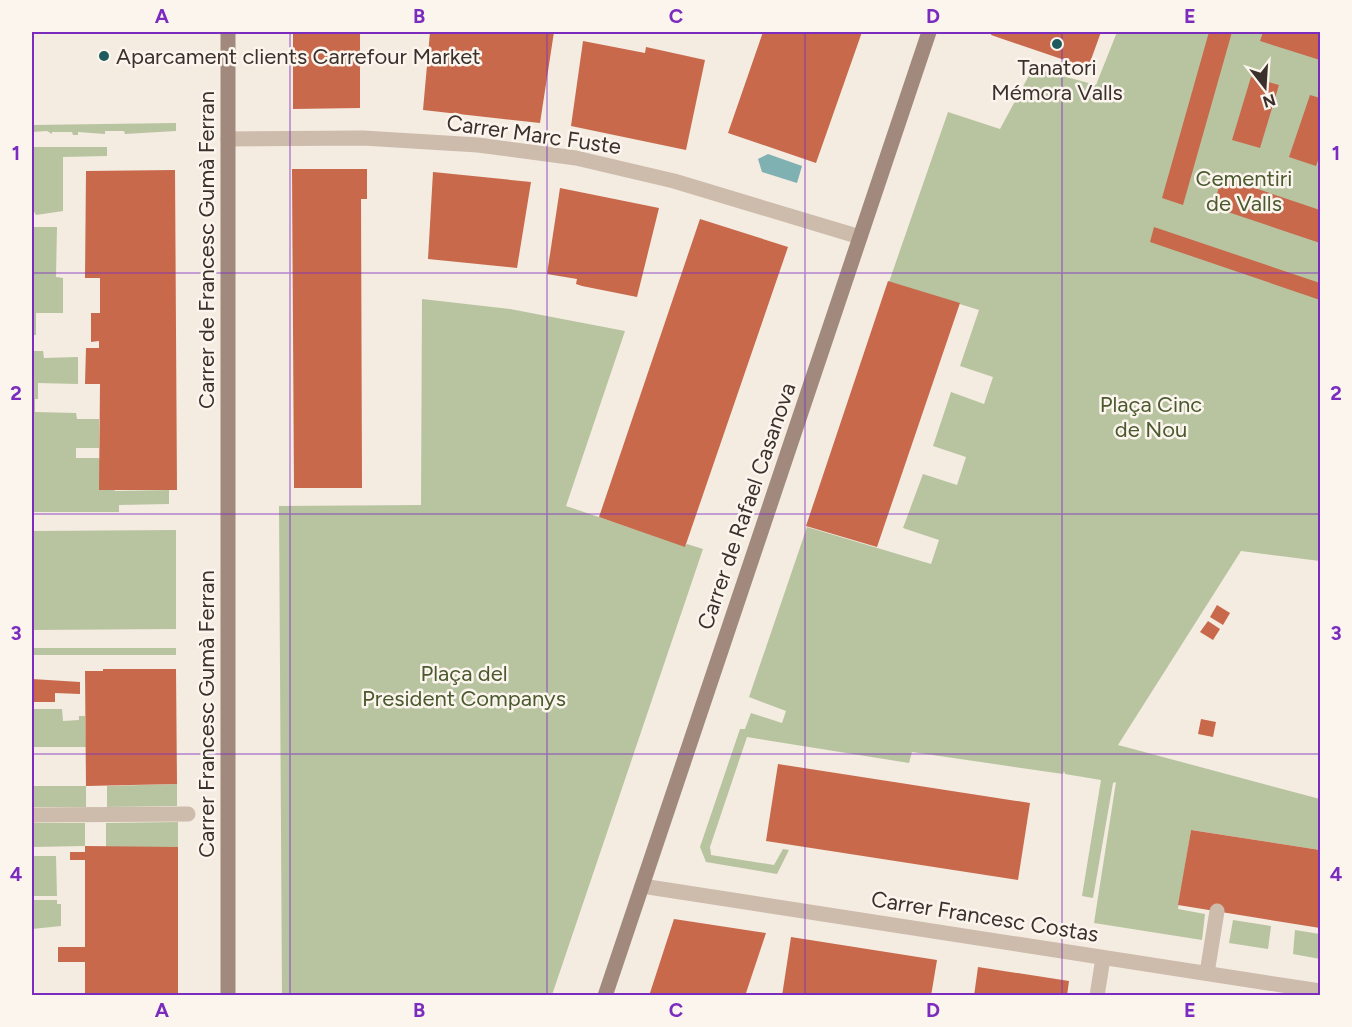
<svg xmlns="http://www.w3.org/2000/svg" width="1352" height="1027" viewBox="0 0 1352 1027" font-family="Figtree,sans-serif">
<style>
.green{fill:#b8c4a0}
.water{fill:#7fb0b2}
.building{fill:#c8694b}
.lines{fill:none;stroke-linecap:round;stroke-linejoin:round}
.lane{stroke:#cdbbac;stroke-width:15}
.street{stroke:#cdbbac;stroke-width:15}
.secondary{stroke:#a18a7d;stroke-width:15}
.grid{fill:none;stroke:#7b2cbf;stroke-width:1.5;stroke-opacity:0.55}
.poi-dot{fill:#1f5a5e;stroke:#fbf5ee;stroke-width:2}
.labels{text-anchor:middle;stroke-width:5;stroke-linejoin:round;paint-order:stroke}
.poi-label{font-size:22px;fill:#3b302b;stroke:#fbf5ee;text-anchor:start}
.street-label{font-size:22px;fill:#3b302b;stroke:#fbf5ee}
.park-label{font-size:22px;fill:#4a5a2e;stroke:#fbf5ee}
.neatline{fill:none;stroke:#7b2cbf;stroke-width:2}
.grid-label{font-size:20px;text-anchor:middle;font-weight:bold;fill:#7b2cbf}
</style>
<rect width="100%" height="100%" fill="#f4ebe1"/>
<path class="green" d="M 1117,32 L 1320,32 L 1320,561 L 1241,551 L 1118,745 L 1320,799 L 1320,850 L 1191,830 L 1178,909 L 1205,914 L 1202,940 L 1094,923 L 1116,782 L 1113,783 L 1093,898 L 1082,896 L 1101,780 L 1065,774 L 1064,771 L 1063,774 L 912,752 L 909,763 L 747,737 L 710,847 L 711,855 L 774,865 L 783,849 L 789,850 L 777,874 L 706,862 L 700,847 L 740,729 L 745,729 L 751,713 L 782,723 L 786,711 L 749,697 L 807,527 L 931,564 L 939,540 L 903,528 L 923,474 L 957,485 L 966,457 L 933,446 L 951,392 L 984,404 L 993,377 L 960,366 L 979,310 L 889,282 L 948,112 L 1000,129 L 1033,68 L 1096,85 Z
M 176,123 L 176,131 L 125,134 L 124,131 L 105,131 L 105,134 L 78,132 L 78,135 L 73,135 L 72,132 L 52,132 L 52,134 L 47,131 L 32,132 L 32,125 Z
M 32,147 L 107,147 L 107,156 L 63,157 L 63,211 L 36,215 L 32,208 Z
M 32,227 L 57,227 L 56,277 L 63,278 L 63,313 L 36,313 L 36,335 L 32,335 L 34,290 L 32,289 Z
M 422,299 L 510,309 L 625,331 L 566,506 L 685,546 L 687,544 L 703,549 L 552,995 L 282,995 L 279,506 L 421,505 Z
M 34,351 L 43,351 L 44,358 L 78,357 L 78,384 L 38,383 L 38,399 L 35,399 L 35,412 L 76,413 L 77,419 L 99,419 L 99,448 L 76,448 L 76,458 L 99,458 L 115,491 L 169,490 L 169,504 L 119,505 L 119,512 L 32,512 Z
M 176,530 L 176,629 L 32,630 L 32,531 Z
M 32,648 L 176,648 L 176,655 L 32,655 Z
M 32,709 L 62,709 L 63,721 L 79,720 L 79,716 L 85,716 L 86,747 L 32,747 Z
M 177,784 L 177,806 L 107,807 L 107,786 Z
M 32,786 L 86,786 L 86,807 L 32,807 Z
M 178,822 L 178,847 L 106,847 L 106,823 Z
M 32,823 L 85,823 L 85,846 L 32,847 Z
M 32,856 L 56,856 L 57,896 L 32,896 Z
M 32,900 L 57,900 L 57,904 L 61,904 L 61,926 L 32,929 Z
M 1233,920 L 1271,926 L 1268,949 L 1229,943 Z
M 1295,930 L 1320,934 L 1320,959 L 1293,954 Z"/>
<path class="water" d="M 768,154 L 802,166 L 797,183 L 762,172 L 758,159 Z"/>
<path class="building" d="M 293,32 L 360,32 L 360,108 L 293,109 Z
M 430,32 L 554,32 L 540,123 L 423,110 Z
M 763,32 L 862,32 L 816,163 L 728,133 Z
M 992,32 L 1101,32 L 1088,68 L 991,35 Z
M 1209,32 L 1232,32 L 1183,205 L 1162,198 Z
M 1263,32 L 1320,32 L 1320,60 L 1260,41 Z
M 583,41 L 645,53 L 646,47 L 705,60 L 686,150 L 571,126 Z
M 1251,77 L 1279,85 L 1260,148 L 1232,140 Z
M 1310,95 L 1320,98 L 1320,155 L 1316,166 L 1289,157 Z
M 292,169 L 367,169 L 367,199 L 361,199 L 362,488 L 294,488 Z
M 175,170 L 177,490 L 99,490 L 100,384 L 85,384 L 86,348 L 99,348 L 99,341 L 91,342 L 91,313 L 100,313 L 100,278 L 85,278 L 86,171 Z
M 433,172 L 531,182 L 517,268 L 428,259 Z
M 1222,177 L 1320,210 L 1320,243 L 1213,207 Z
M 560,188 L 659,208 L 637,297 L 582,286 L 576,284 L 577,279 L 547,274 Z
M 700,219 L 788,247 L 685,547 L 599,517 Z
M 1154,227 L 1320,283 L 1320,300 L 1150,242 Z
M 888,281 L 960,303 L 877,547 L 806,526 Z
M 1217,605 L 1230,613 L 1223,625 L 1210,617 Z
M 1208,621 L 1220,629 L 1213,640 L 1200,632 Z
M 103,669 L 176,669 L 177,784 L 86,786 L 85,671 L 103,671 Z
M 32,679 L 80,682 L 80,694 L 55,693 L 55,702 L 32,702 Z
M 1201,719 L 1216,722 L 1213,737 L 1198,734 Z
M 778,764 L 1030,803 L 1018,880 L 766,841 Z
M 1191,830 L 1320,850 L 1320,928 L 1178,905 Z
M 85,846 L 178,847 L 178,996 L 85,996 L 85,962 L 58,962 L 58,947 L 85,947 L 85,860 L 70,860 L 70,852 L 85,852 Z
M 674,919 L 766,933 L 745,996 L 649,996 Z
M 791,937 L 937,960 L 931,996 L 782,996 Z
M 978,967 L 1069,981 L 1067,996 L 974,996 Z"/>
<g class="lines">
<path class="lane" d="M 32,815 L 188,814
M 1207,973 L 1217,911"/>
<path class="street" d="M 228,139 L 363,138 L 478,145 L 576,158 L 674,181 L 860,237
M 642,886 L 1320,991
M 1097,996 L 1103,958"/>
<path class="secondary" d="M 228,32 L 228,996
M 605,996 L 929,32"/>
</g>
<path class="grid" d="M 290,32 L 290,996M 547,32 L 547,996M 805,32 L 805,996M 1062,32 L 1062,996M 32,273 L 1320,273M 32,514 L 1320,514M 32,754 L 1320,754"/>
<g class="poi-dot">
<circle cx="1057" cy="44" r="6"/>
<circle cx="104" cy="56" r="6"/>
</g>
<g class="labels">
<g class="poi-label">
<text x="116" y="64">Aparcament clients Carrefour Market</text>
<text x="1057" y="75" text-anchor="middle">Tanatori<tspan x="1057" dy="25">Mémora Valls</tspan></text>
</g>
<g class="street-label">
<text transform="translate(534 134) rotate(8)" y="8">Carrer Marc Fuste</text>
<text transform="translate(206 250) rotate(-90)" y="8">Carrer de Francesc Gumà Ferran</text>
<text transform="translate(746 506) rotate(-71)" y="8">Carrer de Rafael Casanova</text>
<text transform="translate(206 714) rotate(-90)" y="8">Carrer Francesc Gumà Ferran</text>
<text transform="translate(985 916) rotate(9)" y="8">Carrer Francesc Costas</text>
</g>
<g class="park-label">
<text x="1244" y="186">Cementiri<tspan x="1244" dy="25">de Valls</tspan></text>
<text x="1151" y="412">Plaça Cinc<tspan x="1151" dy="25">de Nou</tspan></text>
<text x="464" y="681">Plaça del<tspan x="464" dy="25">President Companys</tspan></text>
</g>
</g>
<rect width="1352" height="1027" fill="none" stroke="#fbf5ee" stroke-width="66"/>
<g transform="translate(1265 87) rotate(163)" stroke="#fbf5ee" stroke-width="4.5" paint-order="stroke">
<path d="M0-4.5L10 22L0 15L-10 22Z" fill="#3b302b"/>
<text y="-9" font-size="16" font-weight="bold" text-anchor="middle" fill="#3b302b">N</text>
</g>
<rect x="33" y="33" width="1286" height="961" class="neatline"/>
<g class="grid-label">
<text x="162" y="23">A</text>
<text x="419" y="23">B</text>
<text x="676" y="23">C</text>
<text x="933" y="23">D</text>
<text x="1190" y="23">E</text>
<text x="16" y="160">1</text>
<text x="1336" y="160">1</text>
<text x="16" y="400">2</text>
<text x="1336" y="400">2</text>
<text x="16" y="640">3</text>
<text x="1336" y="640">3</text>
<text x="16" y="881">4</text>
<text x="1336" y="881">4</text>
<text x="162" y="1017">A</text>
<text x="419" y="1017">B</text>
<text x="676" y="1017">C</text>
<text x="933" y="1017">D</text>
<text x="1190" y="1017">E</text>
</g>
</svg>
